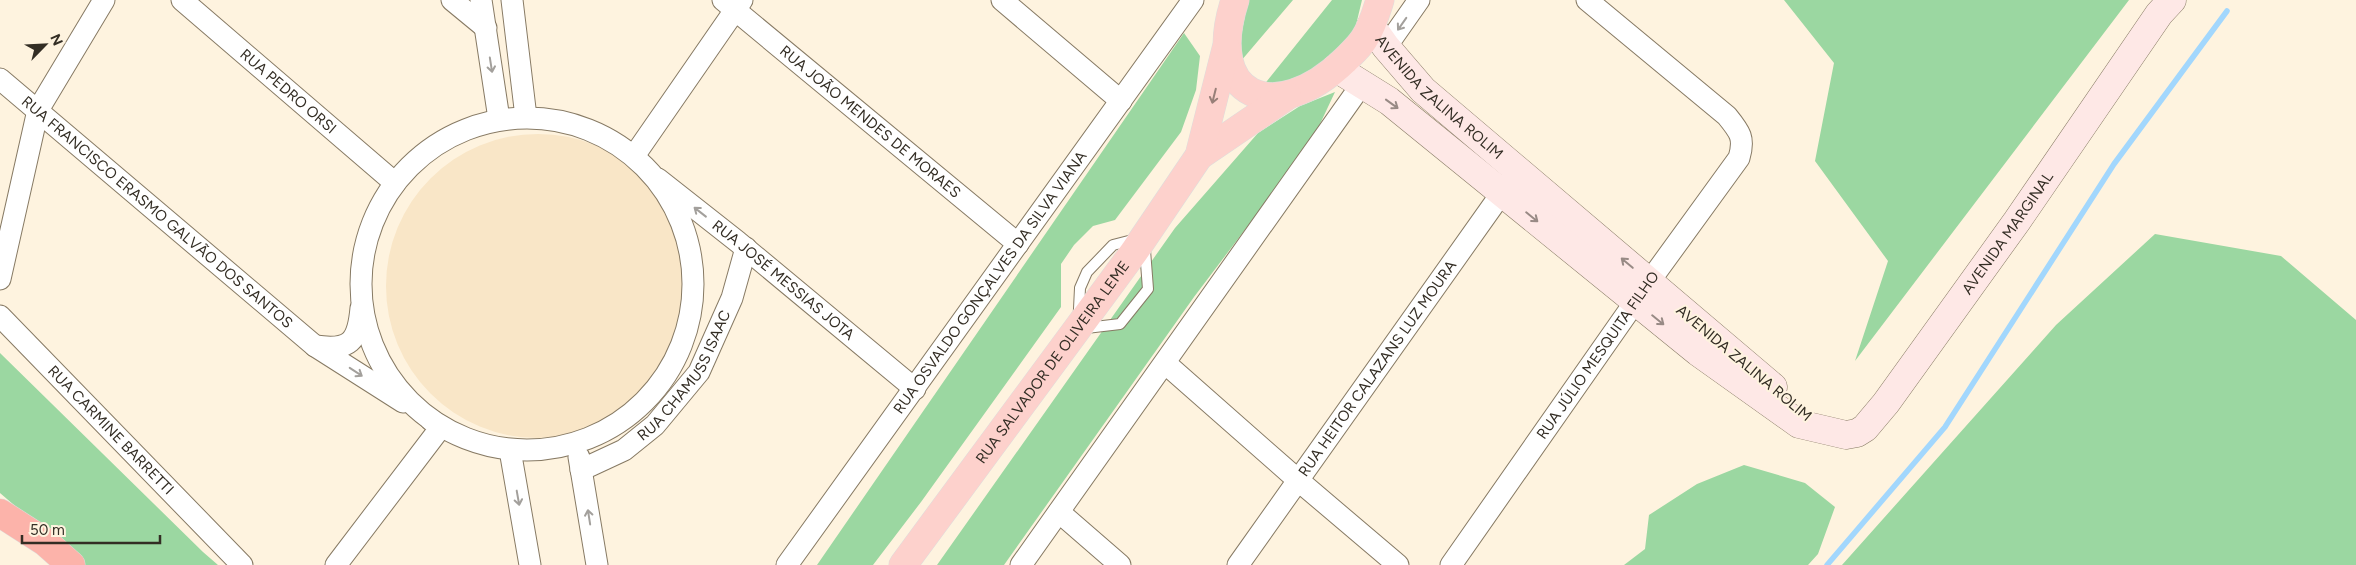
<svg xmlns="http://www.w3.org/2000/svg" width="2356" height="565" viewBox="0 0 2356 565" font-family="Figtree,sans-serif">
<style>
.built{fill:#f9e6c7}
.green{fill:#9bd7a1}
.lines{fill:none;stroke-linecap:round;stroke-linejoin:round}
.stream{stroke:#a2d7fd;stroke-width:5.5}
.lane-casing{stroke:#877a64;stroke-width:12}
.street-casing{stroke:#877a64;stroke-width:23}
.secondary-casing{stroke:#877a64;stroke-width:29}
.primary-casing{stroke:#dedddc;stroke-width:29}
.highway-casing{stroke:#dedddc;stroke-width:29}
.lane{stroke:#fff;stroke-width:10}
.street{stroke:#fff;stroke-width:21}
.secondary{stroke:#fee8e6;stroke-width:28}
.primary{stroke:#fdd1cc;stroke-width:28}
.highway{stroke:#fcb3aa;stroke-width:28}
.oneway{stroke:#a3a09c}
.oneway2{stroke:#987f78}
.oneway3{stroke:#988a85}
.labels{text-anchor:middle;stroke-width:4;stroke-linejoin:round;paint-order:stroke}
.street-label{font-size:15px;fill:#332d24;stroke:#fef3df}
</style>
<rect width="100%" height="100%" fill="#fef3df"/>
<path class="built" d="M386 286a152 152 0 1 1 304 0a152 152 0 1 1-304 0Z"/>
<path class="green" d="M 1248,0 L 1293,0 L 1235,68 Z
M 1332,0 L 1362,0 L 1355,29 L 1343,49 L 1309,78 L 1259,91 Z
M 1784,0 L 2129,0 L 1855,361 L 1888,261 L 1815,161 L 1834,63 Z
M 1184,33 L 1200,56 L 1196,90 L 1181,132 L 1115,220 L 1093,226 L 1074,245 L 1061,264 L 1061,307 L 921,502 L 873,565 L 817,565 Z
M 1335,92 L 1312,141 L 1194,297 L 1004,565 L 937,565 L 1175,228 L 1258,133 L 1300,106 Z
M 2155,234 L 2281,256 L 2356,320 L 2356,565 L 1842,565 L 2056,325 Z
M 0,353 L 203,552 L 218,565 L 84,565 L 0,493 Z
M 1744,465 L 1805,483 L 1835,507 L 1818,554 L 1808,565 L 1624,565 L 1645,549 L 1649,515 L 1697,484 Z"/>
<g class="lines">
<path class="stream" d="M 1827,565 L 1945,427 L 2114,164 L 2227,11"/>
<g class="lane-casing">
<path id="lane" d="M 1144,237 L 1148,289 L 1120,324 L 1078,329 L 1080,288 L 1087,272 L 1113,245 Z"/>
</g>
<g class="street-casing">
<g id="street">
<path id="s1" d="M 182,0 L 395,183"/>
<path d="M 452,0 L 486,28"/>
<path d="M 481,0 L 499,119"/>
<path d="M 512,0 L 526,117"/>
<path id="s2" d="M 723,0 L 1018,244"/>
<path d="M 1002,0 L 1121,101"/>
<path d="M 1386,47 L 1419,0"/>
<path id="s3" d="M 0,79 L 315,346 L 403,402"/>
<circle cx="527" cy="284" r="166"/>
<path d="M 634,156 L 742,0"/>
<path id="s4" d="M 658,179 L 738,242 L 915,389"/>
<path d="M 0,279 L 38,110 L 104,0"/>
<path id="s5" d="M 0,316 L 242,565"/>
<path d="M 315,346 C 350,351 358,342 361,308"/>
<path d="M 1165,363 L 1299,481 L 1398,565"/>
<path d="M 510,450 L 530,565"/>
<path d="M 579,457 L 597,565"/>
<path id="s6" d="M 581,470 L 624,450 L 655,425 L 699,372 L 732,298 L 746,248"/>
<path d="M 1059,512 L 1120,565"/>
<path d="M 336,565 L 441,427 L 431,420"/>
<path id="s7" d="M 787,565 L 1193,0"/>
<path d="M 1021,565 L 1362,84"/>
<path id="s8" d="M 1238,565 L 1511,180"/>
<path id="s9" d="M 1451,565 L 1649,282 L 1739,158 C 1745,138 1740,132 1727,116 L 1587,0"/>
</g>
</g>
<g class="secondary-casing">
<g id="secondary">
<path id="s10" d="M 1371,26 L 1386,47 L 1423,90 L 1773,387"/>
<path id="s11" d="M 1336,68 L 1389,101 L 1698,352 L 1799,424 L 1846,435 L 1857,433 L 1865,428 L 1886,403 L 2017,221 L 2159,14 L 2172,0"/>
</g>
</g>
<g class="primary-casing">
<g id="primary">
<path d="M 1235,0 C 1203,98 1275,127 1344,61 C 1351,54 1359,47 1364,39 C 1372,27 1376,13 1380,0"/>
<path d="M 1199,156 L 1287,96"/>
<path id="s12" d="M 903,565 L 1134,252 L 1199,156 L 1226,49"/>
</g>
</g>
<g class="highway-casing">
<path id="highway" d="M 0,513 L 45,542 L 71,565"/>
</g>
<use href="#lane" class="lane"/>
<use href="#street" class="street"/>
<use href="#secondary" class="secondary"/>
<use href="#primary" class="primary"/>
<use href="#highway" class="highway"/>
</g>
<defs><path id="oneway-shaft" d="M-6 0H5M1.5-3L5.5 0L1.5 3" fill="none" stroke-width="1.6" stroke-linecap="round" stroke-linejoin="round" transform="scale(1.25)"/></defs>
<g class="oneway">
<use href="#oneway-shaft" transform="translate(1402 24) rotate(125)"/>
<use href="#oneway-shaft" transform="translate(491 65) rotate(81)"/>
<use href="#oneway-shaft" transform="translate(700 212) rotate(-142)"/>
<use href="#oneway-shaft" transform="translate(356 372) rotate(33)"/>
<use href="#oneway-shaft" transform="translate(518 498) rotate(80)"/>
<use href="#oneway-shaft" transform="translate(589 517) rotate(-99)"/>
</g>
<use class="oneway2" href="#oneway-shaft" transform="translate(1214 96) rotate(104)"/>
<g class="oneway3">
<use href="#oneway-shaft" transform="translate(1392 104) rotate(36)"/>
<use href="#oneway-shaft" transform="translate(1532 217) rotate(39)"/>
<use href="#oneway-shaft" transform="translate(1627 263) rotate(-140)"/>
<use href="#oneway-shaft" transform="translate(1658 320) rotate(39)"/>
</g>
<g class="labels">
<g class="street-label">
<text dy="5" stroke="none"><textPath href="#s1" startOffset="140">RUA PEDRO ORSI</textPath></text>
<text dy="5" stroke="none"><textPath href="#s10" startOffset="99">AVENIDA ZALINA ROLIM</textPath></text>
<text dy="5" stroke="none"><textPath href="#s2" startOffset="191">RUA JOÃO MENDES DE MORAES</textPath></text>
<text dy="5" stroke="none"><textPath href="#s3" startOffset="206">RUA FRANCISCO ERASMO GALVÃO DOS SANTOS</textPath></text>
<text dy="5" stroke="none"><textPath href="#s11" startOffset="895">AVENIDA MARGINAL</textPath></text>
<text dy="5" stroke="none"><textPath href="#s4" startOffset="161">RUA JOSÉ MESSIAS JOTA</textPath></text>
<text dy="5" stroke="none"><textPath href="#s7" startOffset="348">RUA OSVALDO GONÇALVES DA SILVA VIANA</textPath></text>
<text dy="5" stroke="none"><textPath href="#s9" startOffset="256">RUA JÚLIO MESQUITA FILHO</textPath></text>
<text dy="5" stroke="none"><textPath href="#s12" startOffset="252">RUA SALVADOR DE OLIVEIRA LEME</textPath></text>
<text transform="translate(1744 363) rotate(40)" y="5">AVENIDA ZALINA ROLIM</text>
<text dy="5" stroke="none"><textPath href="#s8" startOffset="241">RUA HEITOR CALAZANS LUZ MOURA</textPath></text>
<text dy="5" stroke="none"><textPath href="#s6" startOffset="145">RUA CHAMUSS ISAAC</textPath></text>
<text dy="5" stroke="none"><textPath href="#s5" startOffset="159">RUA CARMINE BARRETTI</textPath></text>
</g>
</g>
<g transform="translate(45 45) rotate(66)" stroke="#fef3df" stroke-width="4" paint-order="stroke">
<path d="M0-4L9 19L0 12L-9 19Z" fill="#332d24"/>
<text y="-8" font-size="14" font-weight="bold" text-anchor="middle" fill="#332d24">N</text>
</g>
<path d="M22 535v8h138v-8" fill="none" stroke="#332d24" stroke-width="2.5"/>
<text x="30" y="535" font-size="15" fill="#332d24" stroke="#fef3df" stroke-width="4" paint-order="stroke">50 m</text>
</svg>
